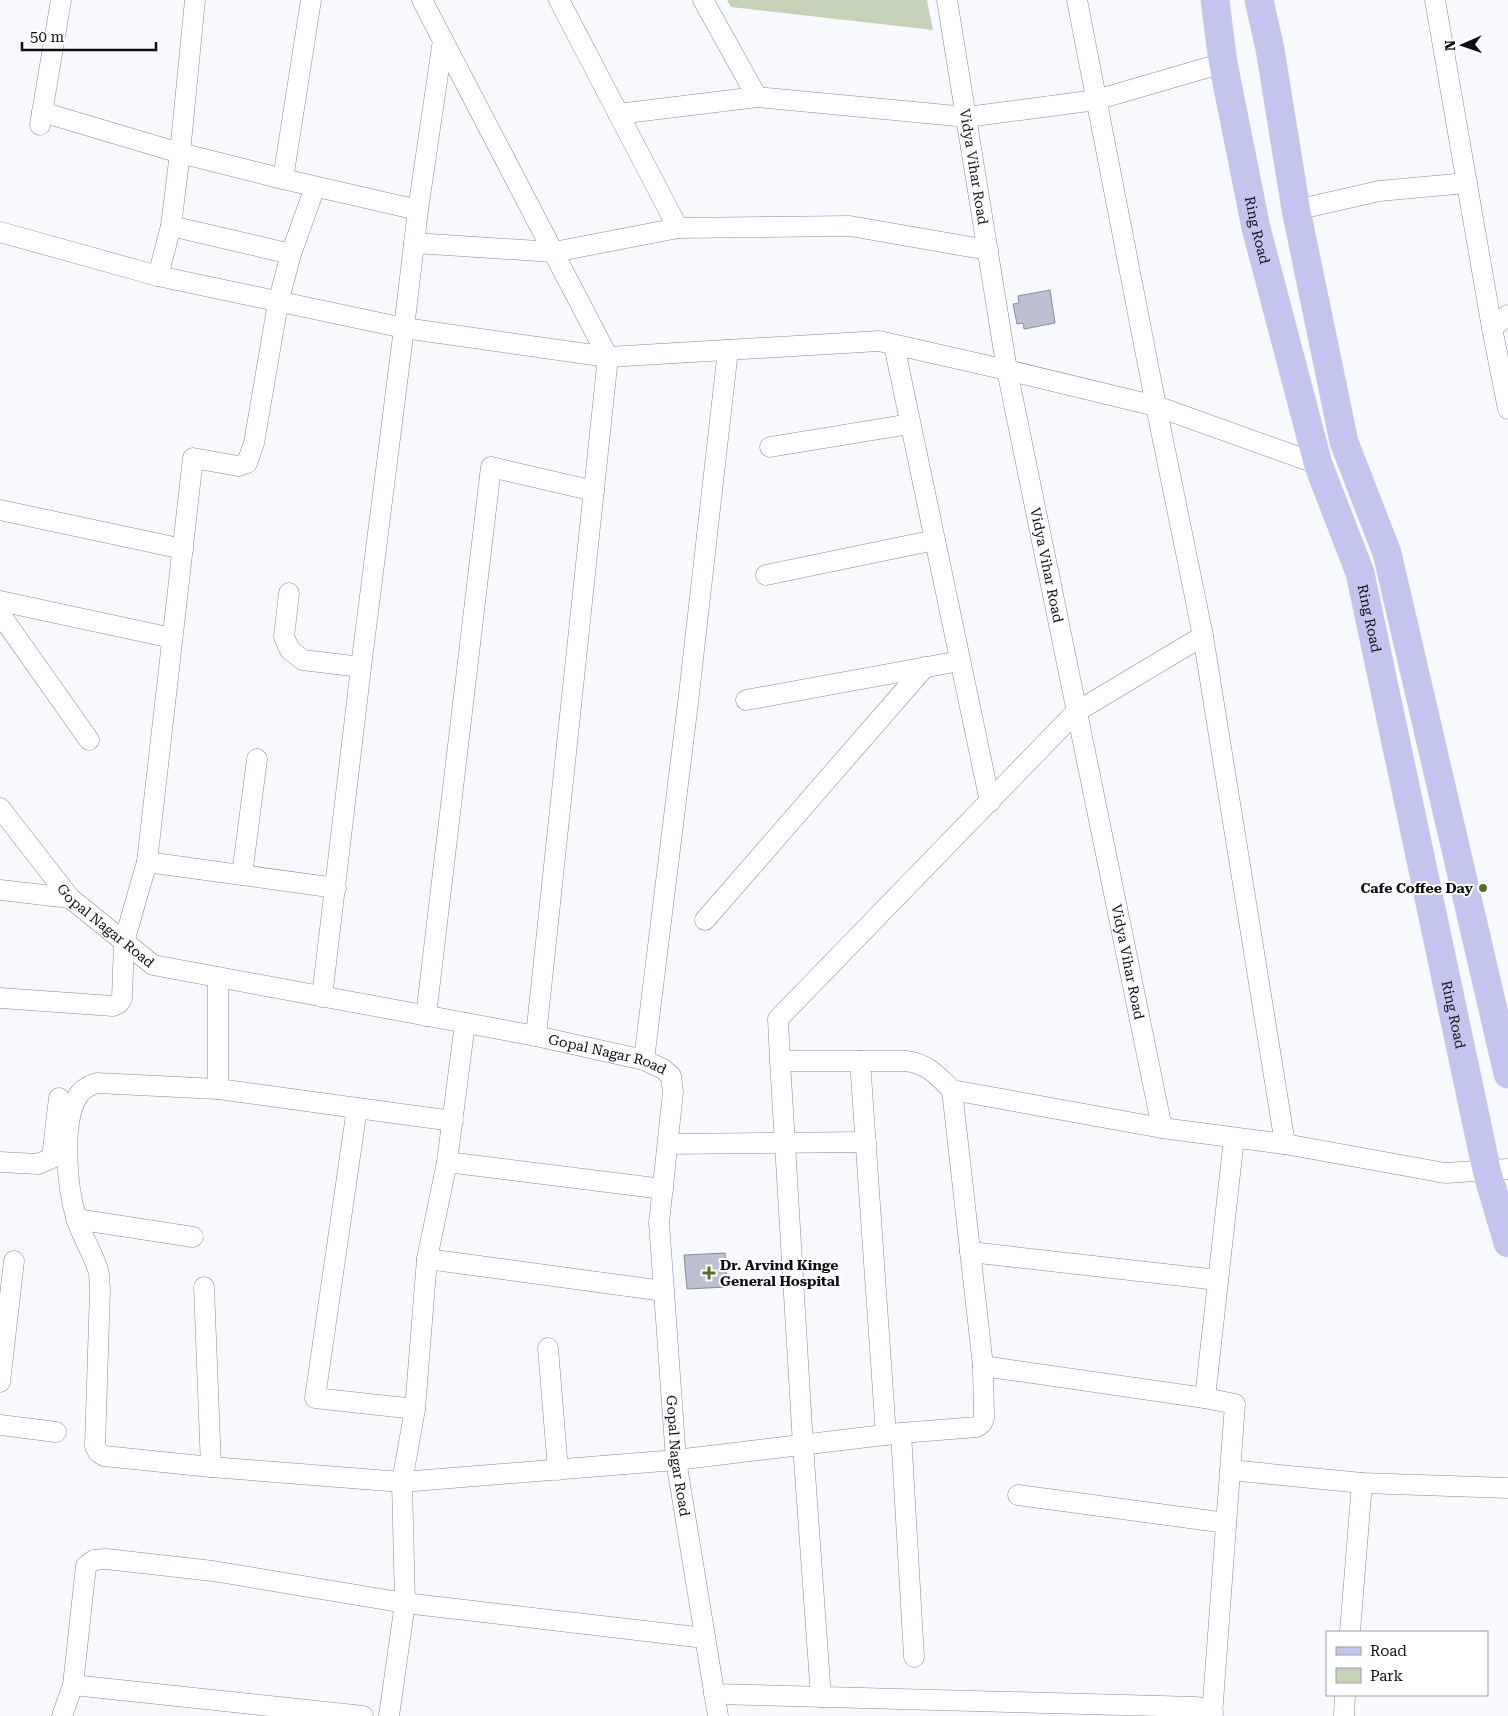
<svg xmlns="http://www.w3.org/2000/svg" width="1508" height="1716" viewBox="0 0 1508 1716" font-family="'Roboto Serif',serif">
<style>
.green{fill:#c6d2b7}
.building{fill:#bdbfd3;stroke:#8a8b9e}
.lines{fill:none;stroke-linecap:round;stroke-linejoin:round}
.street-casing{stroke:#85879a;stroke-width:21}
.primary-casing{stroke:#d3d3d5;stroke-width:29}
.street{stroke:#fff;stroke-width:20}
.primary{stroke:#c4c5ee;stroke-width:28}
.poi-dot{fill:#547024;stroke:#fff;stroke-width:2}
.labels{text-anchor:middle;stroke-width:4;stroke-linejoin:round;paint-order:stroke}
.street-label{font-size:14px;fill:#0d0d14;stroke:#fff}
.poi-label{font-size:14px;font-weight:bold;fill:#0d0d14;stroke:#fff;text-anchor:end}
</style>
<rect width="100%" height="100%" fill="#f8f9fd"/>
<path class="green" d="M 727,0 L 927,0 L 933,30 L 731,7 Z"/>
<path class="building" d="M 1050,290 L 1055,323 L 1024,329 L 1023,323 L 1017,324 L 1013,304 L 1019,303 L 1018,296 Z
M 725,1253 L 727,1287 L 687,1289 L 684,1255 Z"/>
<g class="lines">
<g class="street-casing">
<g id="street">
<path d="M 195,0 L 180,153 L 283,179"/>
<path d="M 422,0 L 608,357 L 536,1036"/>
<path d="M 559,0 L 678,228"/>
<path d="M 703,0 L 757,97"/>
<path id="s1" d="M 947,0 L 1007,370 L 1162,1128"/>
<path d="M 1077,0 L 1156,406 L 1203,636 L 1285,1144"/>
<path d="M 1435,0 L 1492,328 L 1508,409"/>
<path d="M 42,112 L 180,153 L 171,226 L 158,276"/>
<path d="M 618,114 L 757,97 L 967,117 L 1096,100 L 1223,63"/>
<path d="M 40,125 L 61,0"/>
<path d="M 418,210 L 443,40"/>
<path d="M 1296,210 L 1379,191 L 1467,183"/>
<path d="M 171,226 L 291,254"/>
<path d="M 0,232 L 158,276 L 404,328 L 418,210 L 283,179 L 311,0"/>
<path d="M 414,243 L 554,252 L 678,228 L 850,226 L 988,250"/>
<path d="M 1492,328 L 1508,315"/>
<path d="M 894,345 L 990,802"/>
<path d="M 770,447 L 910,424"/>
<path d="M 0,510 L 183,549"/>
<path d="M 766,575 L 935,540"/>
<path d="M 289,593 L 284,637 L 290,650 L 303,660 L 361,667"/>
<path d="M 0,601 L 172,638"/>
<path d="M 0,614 L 89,740"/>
<path d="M 1203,636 L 1076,712 L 778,1019 L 780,1061 L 906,1061 C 928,1064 937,1075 952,1090 L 1162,1128 L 1285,1144 L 1445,1173 L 1508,1169"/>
<path d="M 746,700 L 960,661"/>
<path id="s2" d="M 0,808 L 70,898 L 153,965 L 536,1036 L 644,1060 L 663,1069 L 671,1076 L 673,1092 L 659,1223 L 664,1291 L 676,1460 L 718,1716"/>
<path d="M 147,862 L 193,458 L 238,466 L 247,463 L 254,443 L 278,303 L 291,254 L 315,187"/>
<path d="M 242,875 L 257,759"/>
<path d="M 0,890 L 70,898"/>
<path d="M 705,920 L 925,667"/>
<path d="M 218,977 L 218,1089"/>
<path d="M 322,997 L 361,667 L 404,328 L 608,357 L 879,341 L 1007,370 L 1156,406 L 1318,464"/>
<path d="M 0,998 L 113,1006 L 119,1003 L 122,998 L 124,942 L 147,862 L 336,888"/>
<path d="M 426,1016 L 491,467 L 594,491"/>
<path d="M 465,1023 L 447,1162 L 663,1189"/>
<path d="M 644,1060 L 688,703 L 728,350"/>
<path d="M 780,1061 L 803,1445 L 821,1697"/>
<path d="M 860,1061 L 886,1435"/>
<path d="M 357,1108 L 453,1121"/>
<path d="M 668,1144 L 866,1142"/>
<path d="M 0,1162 L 38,1164 L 52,1158 L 59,1098"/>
<path d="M 447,1162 L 427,1259 L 415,1409 L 402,1482 L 405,1603 L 705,1638"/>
<path d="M 76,1219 L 193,1237"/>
<path d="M 970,1252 L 1218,1280"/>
<path d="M 427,1259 L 664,1291"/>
<path d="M 204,1287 L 211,1467"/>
<path d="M 548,1348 L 558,1470"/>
<path d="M 983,1366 L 1205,1398"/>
<path d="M 0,1382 L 14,1261"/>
<path d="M 415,1409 L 315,1398 L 357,1108 L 218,1089 L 97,1083 C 91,1085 85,1087 80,1093 C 60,1119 67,1189 77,1220 C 82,1237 93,1253 98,1270 C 100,1276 99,1283 100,1289 L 95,1446 L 98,1452 L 104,1456 L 211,1467 L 402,1482 L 676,1460 L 901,1433 L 977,1427 L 982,1423 L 984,1418 L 983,1366 L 952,1090"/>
<path d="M 0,1425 L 56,1432"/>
<path d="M 901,1433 L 914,1657"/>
<path d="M 1230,1470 L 1362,1483 L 1508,1488"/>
<path d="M 1018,1495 L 1226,1523"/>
<path d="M 1350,1632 L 1362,1483"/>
<path d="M 714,1694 L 1197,1707 L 1213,1712"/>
<path d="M 62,1716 L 73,1685"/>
<path d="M 363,1716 L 73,1685 L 86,1566 L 94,1560 L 106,1559 L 213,1571 L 405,1603 L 389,1716"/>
<path d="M 1212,1716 L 1235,1404 L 1205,1398 L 1234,1138"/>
<path d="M 1344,1716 L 1345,1695"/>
</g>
</g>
<g class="primary-casing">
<g id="primary">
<path id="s3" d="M 1215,0 L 1223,63 L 1256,228 L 1318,464 L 1360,573 L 1487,1172 L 1508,1243"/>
<path d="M 1259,0 L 1270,49 L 1296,210 L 1344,442 L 1387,553 L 1508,1074"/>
</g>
</g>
<use href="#street" class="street"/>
<use href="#primary" class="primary"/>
</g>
<g class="poi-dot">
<circle cx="1483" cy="888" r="5"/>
<path d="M706.5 1265.5h5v5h5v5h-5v5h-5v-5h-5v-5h5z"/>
</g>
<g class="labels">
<g class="street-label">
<text dy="5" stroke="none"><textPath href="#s1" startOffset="169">Vidya Vihar Road</textPath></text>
<text dy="5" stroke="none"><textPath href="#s3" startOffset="234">Ring Road</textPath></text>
<text dy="5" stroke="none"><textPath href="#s1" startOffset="574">Vidya Vihar Road</textPath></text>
<text dy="5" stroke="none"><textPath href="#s3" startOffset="639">Ring Road</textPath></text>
<text dy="5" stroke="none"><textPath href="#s2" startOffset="159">Gopal Nagar Road</textPath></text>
<text dy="5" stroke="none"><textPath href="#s1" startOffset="979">Vidya Vihar Road</textPath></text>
<text dy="5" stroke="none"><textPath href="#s3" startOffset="1044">Ring Road</textPath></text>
<text dy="5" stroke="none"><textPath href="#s2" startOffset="684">Gopal Nagar Road</textPath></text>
<text dy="5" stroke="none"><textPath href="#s2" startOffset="1134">Gopal Nagar Road</textPath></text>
</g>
<g class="poi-label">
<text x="1473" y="893">Cafe Coffee Day</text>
<text x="720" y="1270" text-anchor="start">Dr. Arvind Kinge<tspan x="720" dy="16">General Hospital</tspan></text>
</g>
</g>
<rect x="1326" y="1631" width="162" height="65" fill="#ffffff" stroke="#9e9ea1"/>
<rect x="1336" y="1647" width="25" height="8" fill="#c4c5ee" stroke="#9e9ea1"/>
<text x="1370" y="1656" font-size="15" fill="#0d0d14">Road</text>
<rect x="1336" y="1668" width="25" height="15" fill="#c6d2b7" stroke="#9e9ea1"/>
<text x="1370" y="1681" font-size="15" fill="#0d0d14">Park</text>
<g transform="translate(1463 45) rotate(268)" stroke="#ffffff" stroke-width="4" paint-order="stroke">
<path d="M0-4L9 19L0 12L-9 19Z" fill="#0d0d14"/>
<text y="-8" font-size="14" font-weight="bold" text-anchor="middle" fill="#0d0d14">N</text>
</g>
<path d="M22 42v8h134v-8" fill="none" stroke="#0d0d14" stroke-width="2.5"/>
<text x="30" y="42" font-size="15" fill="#0d0d14" stroke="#ffffff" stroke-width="4" paint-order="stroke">50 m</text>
</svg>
